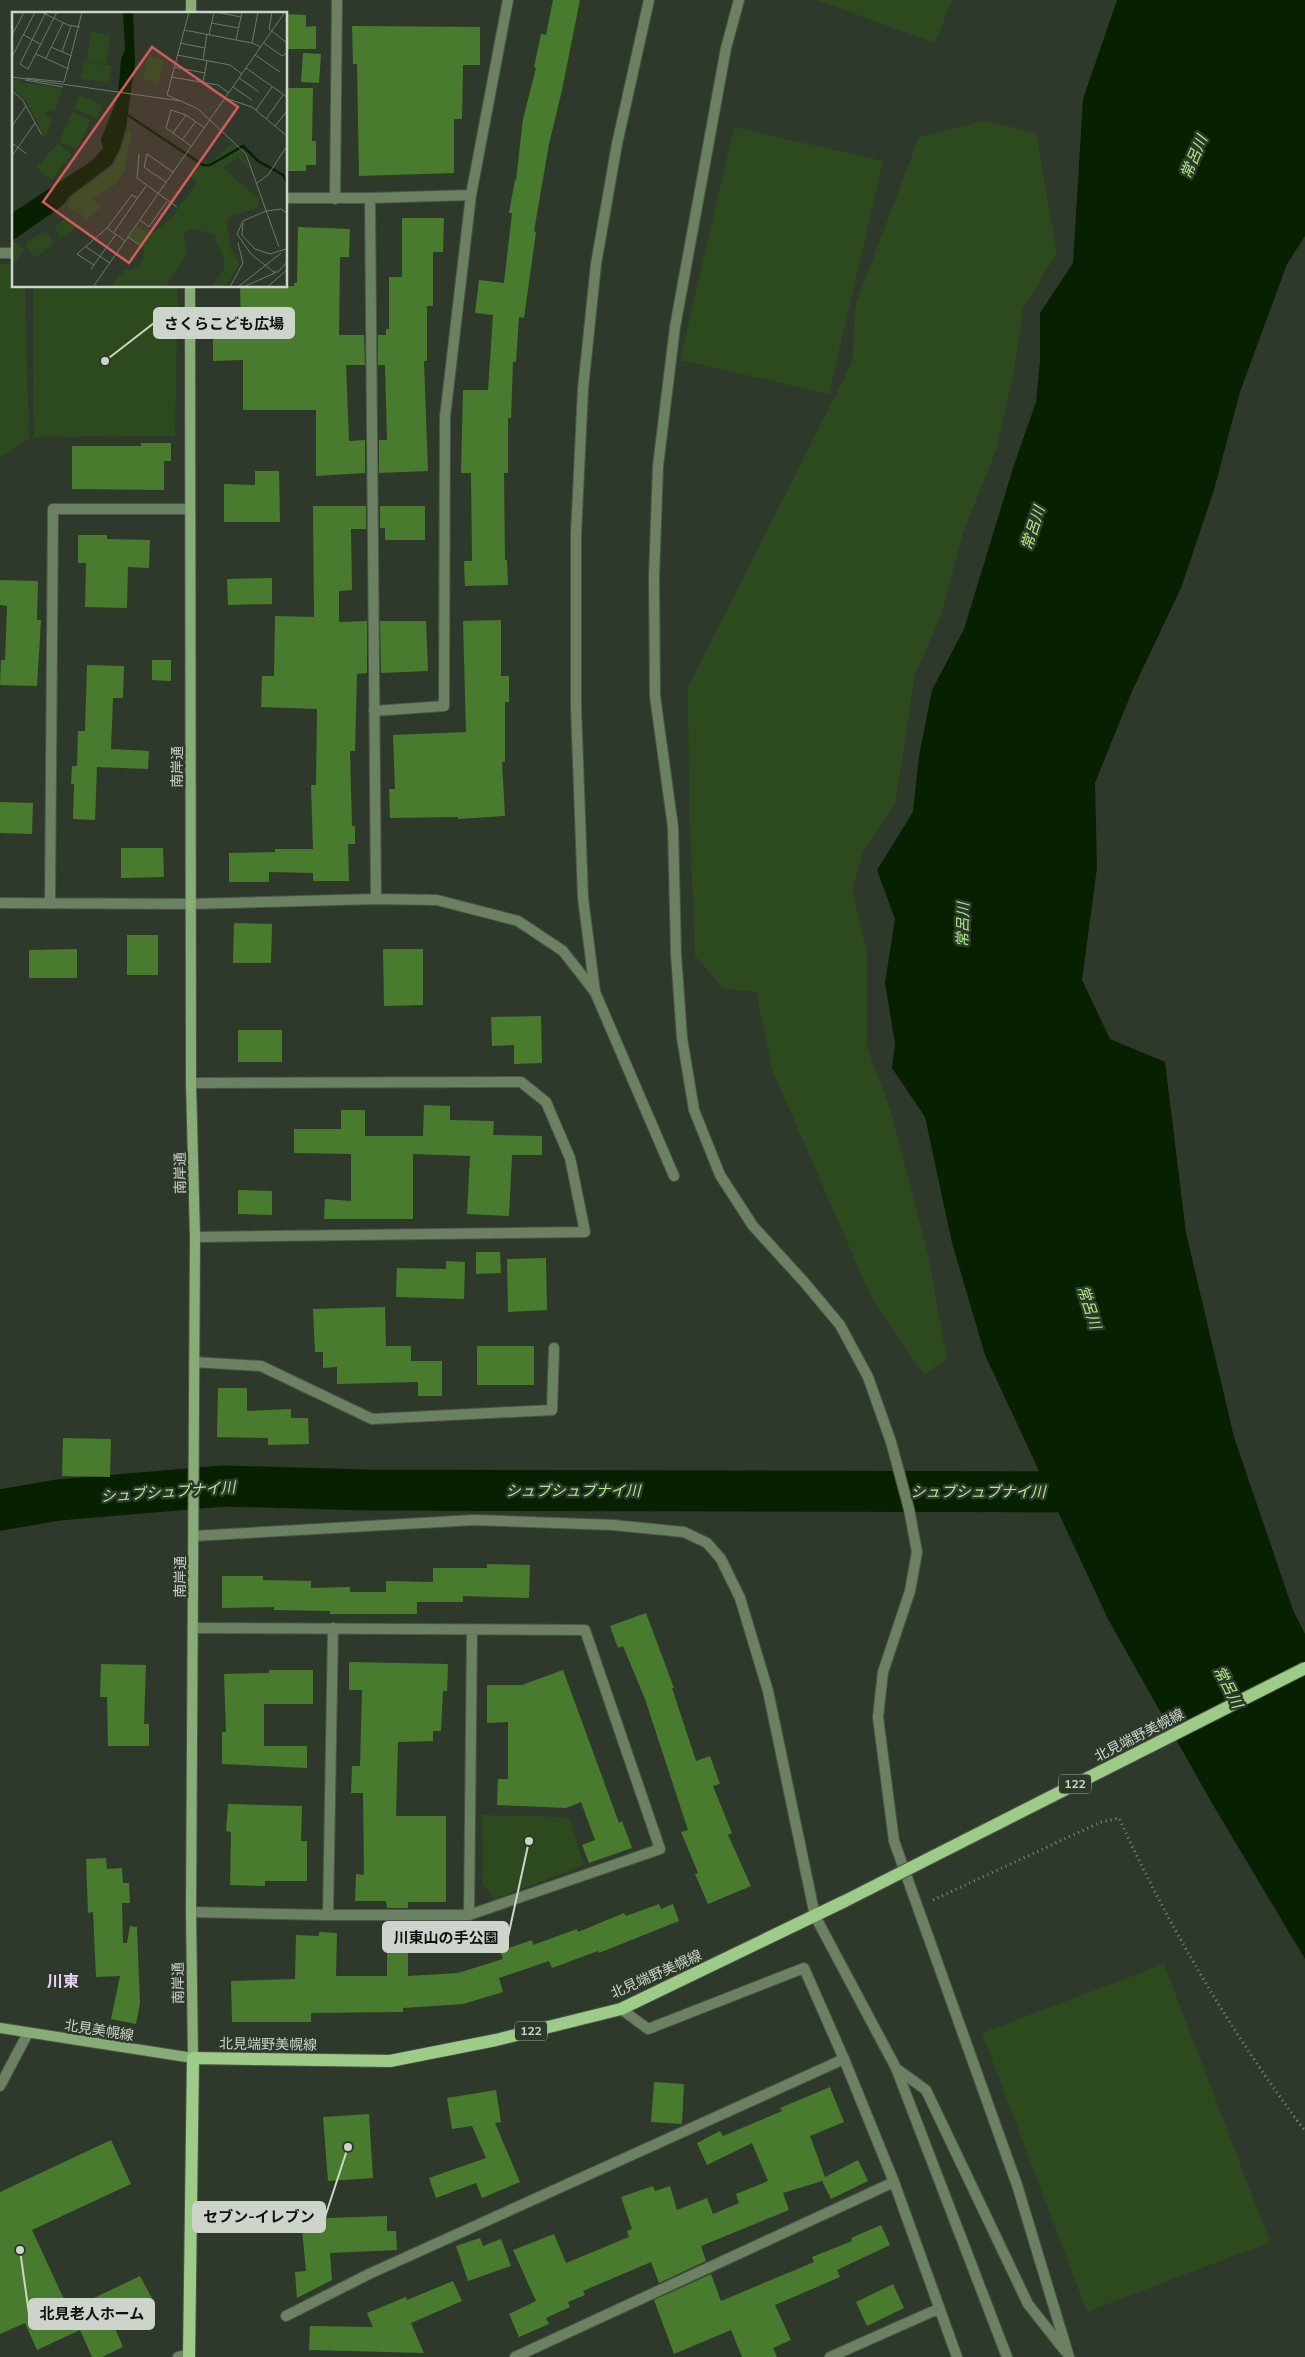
<svg xmlns="http://www.w3.org/2000/svg" width="1305" height="2357" viewBox="0 0 1305 2357" font-family="Mulish,'Noto Sans JP',sans-serif">
<style>
.green{fill:#2c4a1d}
.water{fill:#062000}
.lines{fill:none;stroke-linecap:round;stroke-linejoin:round}
.river{stroke:#062000;stroke-width:41}
.building{fill:#487b2e}
.service-casing{stroke:#4b5548;stroke-width:12}
.minor-casing{stroke:#4b5548;stroke-width:12}
.secondary-casing{stroke:#4b5548;stroke-width:12}
.primary-casing{stroke:#4b5548;stroke-width:14}
.path{stroke:#828a7f;stroke-width:3;stroke-dasharray:1 4;stroke-linecap:butt}
.service{stroke:#6b8161;stroke-width:10}
.minor{stroke:#6b8161;stroke-width:10}
.secondary{stroke:#87ac78;stroke-width:10}
.primary{stroke:#9dcc89;stroke-width:12}
.primary-bridge-casing{stroke:#4b5548;stroke-width:14;stroke-linecap:butt}
.primary-bridge{stroke:#9dcc89;stroke-width:12}
.labels{text-anchor:middle;stroke-width:5;stroke-linejoin:round;paint-order:stroke}
.shield{fill:#2f392b;stroke:#9ea69b;stroke-width:1}
.shield-label{font-size:12px;font-weight:bold;fill:#cdd4cb}
.street-label{font-size:14px;fill:#cdd4cb;stroke:#2f392b}
.water-label{font-size:15px;font-style:italic;fill:#a8ef87;stroke:#2f392b}
.quarter-label{font-size:16px;font-weight:bold;fill:#ecd1f7;stroke:#2f392b}
.inset-river{fill:none;stroke:#062000;stroke-width:2.5}
.inset-road{fill:none;stroke:#6e776b;stroke-width:1}
.view{fill:#d35c59;fill-opacity:0.15;stroke:#d35c59;stroke-width:2.5}
.inset-edge{fill:none;stroke:#cdd4cb;stroke-width:2.5}
.leader{fill:none;stroke:#cdd4cb;stroke-width:2}
.callout-dot{fill:#cdd4cb;stroke:#2f392b;stroke-width:2}
.callout{fill:#cdd4cb;stroke:#cdd4cb;stroke-width:2}
.callout-label{font-size:15px;text-anchor:middle;font-weight:bold;fill:#111}
</style>
<rect width="100%" height="100%" fill="#2f392b"/>
<path class="green" d="M 816,0 L 952,0 L 935,43 Z
M 984,121 L 1036,133 L 1057,253 L 1023,309 L 1014,371 L 996,450 L 962,536 L 941,616 L 915,674 L 895,805 L 864,850 L 852,889 L 867,954 L 867,1047 L 891,1112 L 928,1255 L 947,1359 L 924,1375 L 871,1297 L 772,1069 L 756,992 L 723,988 L 695,956 L 689,801 L 688,687 L 852,363 L 856,303 L 919,137 Z
M 734,127 L 883,161 L 829,394 L 680,360 Z
M 0,263 L 14,266 L 14,286 L 25,286 L 29,438 L 0,458 Z
M 33,286 L 178,286 L 175,436 L 34,437 Z
M 482,1815 L 569,1817 L 584,1865 L 495,1899 L 483,1885 Z
M 1164,1964 L 1270,2242 L 1087,2312 L 982,2033 Z"/>
<path class="water" d="M 1117,0 L 1305,0 L 1305,236 L 1287,264 L 1240,392 L 1214,490 L 1181,588 L 1133,689 L 1095,783 L 1097,868 L 1082,980 L 1110,1039 L 1165,1062 L 1186,1233 L 1234,1437 L 1293,1610 L 1305,1634 L 1305,1959 L 1213,1805 L 1108,1619 L 985,1355 L 952,1243 L 925,1117 L 892,1068 L 895,1044 L 885,983 L 895,919 L 877,870 L 913,812 L 919,756 L 932,690 L 964,629 L 1014,465 L 1036,402 L 1040,361 L 1040,313 L 1073,263 L 1083,99 Z"/>
<g class="lines">
<path class="river" d="M 0,1510 L 58,1500 L 224,1486 L 367,1490 L 1106,1492"/>
</g>
<path class="building" d="M 553,0 L 580,0 L 562,90 L 549,144 L 534,231 L 536,232 L 524,318 L 519,317 L 516,362 L 513,362 L 511,418 L 508,418 L 508,473 L 504,473 L 505,560 L 507,560 L 508,585 L 465,586 L 464,561 L 472,561 L 471,473 L 461,473 L 463,390 L 488,390 L 493,315 L 475,313 L 479,280 L 504,283 L 512,213 L 509,213 L 515,180 L 516,180 L 523,119 L 536,68 L 534,67 L 541,34 L 546,35 Z
M 286,14 L 306,15 L 306,27 L 316,26 L 316,49 L 286,49 Z
M 352,26 L 480,27 L 480,65 L 463,65 L 462,119 L 454,119 L 454,173 L 359,176 L 357,64 L 353,64 Z
M 303,53 L 321,54 L 319,83 L 301,82 Z
M 286,88 L 313,88 L 312,141 L 316,141 L 316,165 L 306,165 L 306,171 L 286,171 Z
M 402,218 L 444,218 L 443,252 L 433,252 L 433,306 L 427,306 L 427,361 L 424,361 L 428,471 L 379,473 L 379,440 L 387,440 L 385,365 L 378,365 L 378,335 L 386,335 L 386,329 L 389,329 L 389,277 L 402,277 Z
M 298,227 L 350,229 L 349,257 L 340,257 L 339,335 L 364,335 L 365,365 L 346,365 L 349,441 L 365,440 L 365,473 L 316,476 L 316,410 L 243,410 L 243,360 L 213,361 L 213,337 L 236,337 L 236,334 L 241,334 L 240,286 L 294,286 L 294,283 L 297,283 Z
M 141,443 L 171,443 L 171,461 L 164,461 L 164,490 L 72,489 L 72,446 L 141,446 Z
M 255,471 L 279,471 L 280,522 L 224,522 L 224,484 L 255,485 Z
M 313,506 L 366,506 L 366,529 L 351,529 L 352,590 L 339,591 L 339,622 L 367,621 L 367,673 L 357,674 L 355,751 L 350,751 L 352,826 L 355,826 L 355,844 L 348,844 L 349,881 L 313,881 L 313,873 L 269,872 L 269,882 L 229,882 L 229,853 L 275,852 L 275,849 L 313,849 L 311,785 L 316,785 L 317,709 L 261,707 L 262,676 L 274,676 L 275,616 L 314,617 Z
M 380,506 L 425,506 L 425,540 L 385,540 L 385,528 L 380,528 Z
M 78,535 L 107,535 L 107,539 L 150,540 L 149,568 L 128,567 L 127,608 L 85,607 L 86,563 L 78,563 Z
M 272,578 L 272,604 L 228,605 L 227,579 Z
M 0,580 L 38,581 L 37,620 L 41,620 L 37,686 L 0,685 L 1,660 L 5,660 L 7,606 L 0,605 Z
M 501,620 L 501,676 L 509,676 L 509,702 L 505,702 L 505,762 L 502,762 L 505,816 L 458,819 L 458,817 L 390,818 L 389,789 L 395,789 L 393,735 L 466,732 L 463,621 Z
M 380,621 L 426,621 L 428,671 L 381,673 Z
M 152,660 L 171,660 L 171,681 L 152,680 Z
M 87,665 L 124,666 L 123,698 L 113,698 L 111,749 L 149,751 L 148,769 L 97,767 L 95,820 L 73,819 L 74,784 L 71,784 L 72,766 L 77,766 L 78,731 L 85,731 Z
M 0,802 L 33,803 L 32,834 L 0,833 Z
M 121,848 L 163,848 L 164,877 L 121,878 Z
M 234,923 L 272,924 L 271,963 L 233,963 Z
M 127,935 L 158,935 L 158,975 L 127,975 Z
M 77,949 L 77,978 L 29,978 L 29,950 Z
M 383,949 L 423,949 L 423,1005 L 384,1006 Z
M 541,1016 L 542,1063 L 514,1064 L 514,1045 L 492,1046 L 491,1017 Z
M 238,1030 L 282,1030 L 282,1062 L 238,1062 Z
M 424,1105 L 450,1106 L 450,1120 L 494,1121 L 493,1135 L 542,1136 L 542,1155 L 512,1155 L 509,1216 L 467,1214 L 470,1156 L 413,1154 L 413,1219 L 324,1219 L 325,1199 L 351,1201 L 351,1154 L 294,1153 L 294,1129 L 341,1129 L 341,1110 L 365,1110 L 365,1136 L 423,1136 Z
M 238,1190 L 272,1191 L 272,1215 L 238,1214 Z
M 476,1252 L 500,1252 L 501,1273 L 476,1274 Z
M 546,1258 L 547,1310 L 508,1312 L 507,1259 Z
M 446,1261 L 465,1262 L 464,1299 L 396,1297 L 397,1268 L 446,1269 Z
M 385,1307 L 386,1346 L 411,1346 L 411,1361 L 442,1361 L 442,1396 L 418,1396 L 418,1382 L 337,1384 L 337,1367 L 323,1368 L 323,1352 L 315,1352 L 313,1309 Z
M 477,1346 L 534,1346 L 534,1385 L 477,1385 Z
M 218,1388 L 247,1388 L 247,1411 L 291,1409 L 291,1418 L 308,1418 L 309,1444 L 268,1445 L 268,1438 L 217,1437 Z
M 63,1438 L 111,1439 L 110,1477 L 62,1476 Z
M 487,1564 L 530,1565 L 529,1598 L 463,1596 L 463,1602 L 417,1602 L 417,1614 L 330,1614 L 330,1611 L 274,1610 L 274,1607 L 222,1608 L 222,1576 L 263,1576 L 263,1580 L 311,1581 L 311,1588 L 350,1587 L 350,1592 L 386,1592 L 386,1581 L 433,1582 L 433,1568 L 487,1568 Z
M 646,1613 L 674,1688 L 672,1688 L 696,1761 L 710,1756 L 720,1784 L 713,1786 L 732,1833 L 728,1835 L 751,1886 L 708,1904 L 695,1874 L 698,1873 L 681,1832 L 688,1830 L 645,1699 L 623,1646 L 618,1648 L 610,1626 Z
M 349,1662 L 448,1664 L 447,1691 L 443,1691 L 441,1731 L 433,1731 L 433,1741 L 398,1742 L 396,1816 L 446,1816 L 446,1902 L 408,1902 L 408,1908 L 387,1908 L 386,1901 L 355,1901 L 356,1874 L 364,1875 L 363,1793 L 351,1793 L 352,1766 L 360,1766 L 362,1690 L 349,1690 Z
M 101,1664 L 146,1665 L 144,1724 L 149,1724 L 149,1746 L 108,1746 L 107,1697 L 100,1697 Z
M 269,1670 L 313,1670 L 313,1704 L 264,1704 L 264,1746 L 307,1746 L 307,1768 L 222,1764 L 222,1732 L 226,1732 L 224,1674 L 269,1673 Z
M 563,1670 L 619,1823 L 622,1821 L 632,1848 L 589,1863 L 582,1845 L 595,1840 L 581,1802 L 566,1808 L 497,1805 L 498,1779 L 508,1779 L 508,1722 L 487,1723 L 487,1685 L 522,1685 Z
M 228,1804 L 302,1806 L 301,1841 L 307,1841 L 307,1881 L 265,1881 L 265,1886 L 230,1885 L 231,1832 L 226,1831 Z
M 106,1858 L 107,1869 L 122,1868 L 123,1883 L 129,1883 L 130,1903 L 122,1903 L 123,1943 L 127,1943 L 130,1926 L 137,1927 L 140,2003 L 136,2024 L 111,2019 L 120,1976 L 96,1977 L 93,1912 L 88,1913 L 86,1859 Z
M 659,1904 L 661,1909 L 673,1904 L 679,1921 L 599,1953 L 598,1951 L 552,1968 L 549,1961 L 499,1978 L 503,1992 L 463,2004 L 403,2008 L 403,2012 L 311,2013 L 311,2022 L 232,2022 L 231,1981 L 295,1979 L 296,1935 L 319,1936 L 319,1932 L 337,1933 L 336,1976 L 387,1976 L 387,1922 L 408,1922 L 408,1976 L 458,1973 L 503,1959 L 500,1951 L 532,1940 L 533,1945 L 577,1929 L 578,1932 L 624,1913 L 626,1916 Z
M 654,2082 L 684,2084 L 682,2124 L 651,2122 Z
M 830,2087 L 844,2122 L 810,2136 L 825,2177 L 858,2160 L 868,2181 L 831,2199 L 822,2181 L 783,2193 L 789,2210 L 701,2246 L 706,2261 L 659,2283 L 651,2262 L 583,2291 L 585,2295 L 568,2302 L 570,2307 L 546,2318 L 549,2324 L 519,2337 L 509,2314 L 536,2301 L 513,2250 L 554,2234 L 566,2263 L 629,2237 L 627,2231 L 632,2229 L 621,2197 L 653,2186 L 655,2191 L 670,2186 L 677,2210 L 707,2198 L 713,2214 L 739,2203 L 736,2194 L 768,2181 L 752,2143 L 707,2165 L 697,2143 L 720,2131 L 723,2136 L 782,2111 L 780,2108 Z
M 496,2090 L 501,2122 L 495,2123 L 520,2182 L 482,2198 L 476,2183 L 436,2198 L 429,2178 L 486,2158 L 472,2126 L 452,2129 L 447,2098 Z
M 369,2114 L 373,2178 L 328,2181 L 323,2117 Z
M 111,2140 L 131,2184 L 32,2230 L 69,2310 L 140,2276 L 155,2304 L 114,2326 L 123,2347 L 102,2357 L 92,2357 L 80,2330 L 37,2350 L 25,2323 L 0,2334 L 0,2192 Z
M 326,2207 L 327,2218 L 387,2216 L 387,2231 L 396,2231 L 397,2250 L 330,2253 L 332,2280 L 297,2298 L 295,2272 L 306,2271 L 300,2209 Z
M 881,2225 L 890,2245 L 837,2270 L 840,2277 L 775,2305 L 791,2340 L 773,2348 L 777,2357 L 742,2357 L 731,2330 L 674,2354 L 654,2300 L 711,2274 L 721,2301 L 814,2262 L 812,2257 L 852,2241 L 851,2238 Z
M 480,2238 L 483,2246 L 501,2239 L 511,2266 L 468,2281 L 456,2246 Z
M 453,2281 L 462,2301 L 411,2323 L 424,2353 L 309,2350 L 310,2326 L 373,2327 L 367,2313 L 406,2297 L 407,2300 Z
M 893,2284 L 904,2308 L 867,2326 L 856,2302 Z"/>
<g class="lines">
<g class="service-casing">
<path id="service" d="M 739,0 L 726,48 L 675,327 L 658,466 L 654,577 L 655,696 L 673,827 L 676,954 L 682,1038 L 694,1110 L 720,1175 L 753,1226 L 805,1283 L 840,1325 L 868,1377 L 891,1442 L 909,1509 L 917,1552 L 910,1591 L 883,1672 L 878,1717 L 894,1841 L 1017,2185 L 1069,2357
M 595,992 L 583,898 L 576,707 L 576,534 L 583,389 L 596,264 L 617,144 L 649,0
M 194,1362 L 261,1366 L 372,1419 L 552,1410 L 554,1348
M 194,1536 L 474,1520 L 613,1525 L 684,1532 L 707,1543 L 721,1559 L 740,1598 L 768,1691 L 815,1916 L 896,2068 L 1007,2357
M 897,2069 L 926,2090 L 1028,2304 L 1065,2351
M 0,2086 L 28,2033
M 286,2316 L 369,2274 L 844,2059"/>
</g>
<g class="minor-casing">
<path id="minor" d="M 286,198 L 370,198 L 471,195
M 370,198 L 376,899
M 335,199 L 337,0
M 0,253 L 14,253
M 374,711 L 444,706 L 445,417 L 471,195 L 508,0
M 0,903 L 191,904 L 376,899 L 437,900 L 518,921 L 563,951 L 595,992 L 674,1176
M 50,903 L 53,509 L 190,509
M 191,1083 L 521,1082 L 546,1102 L 570,1158 L 585,1232 L 195,1237
M 191,1912 L 328,1915 L 469,1915 L 660,1849 L 585,1630 L 193,1628
M 328,1915 L 333,1628
M 469,1915 L 472,1630
M 621,2009 L 648,2029 L 804,1968 L 844,2059 L 894,2182 L 957,2357
M 178,2357 L 189,2354
M 515,2357 L 894,2182
M 830,2357 L 938,2309"/>
</g>
<g class="secondary-casing">
<path id="secondary" d="M 191,14 L 191,0
M 0,2028 L 193,2058 L 191,1912 L 195,1237 L 191,1083 L 190,286"/>
</g>
<g class="primary-casing">
<path id="primary" d="M 189,2357 L 193,2058 L 390,2061 L 496,2040 L 621,2009 L 845,1901"/>
</g>
<path class="path" d="M 933,1900 L 1101,1822 L 1119,1818 C 1170,1929 1232,2034 1305,2131"/>
<use href="#service" class="service"/>
<use href="#minor" class="minor"/>
<use href="#secondary" class="secondary"/>
<use href="#primary" class="primary"/>
<g class="primary-bridge-casing">
<path id="primary-bridge" d="M 845,1901 L 1305,1668"/>
</g>
<use href="#primary-bridge" class="primary-bridge"/>
</g>
<g class="labels">
<g class="shield">
<rect x="1059" y="1774.5" width="32" height="19" rx="4"/>
<rect x="515" y="2021.5" width="32" height="19" rx="4"/>
</g>
<g class="shield-label">
<text x="1075" y="1788">122</text>
<text x="531" y="2035">122</text>
</g>
<g class="street-label">
<text transform="translate(177 767) rotate(-90)" y="5">南岸通</text>
<text transform="translate(180 1173) rotate(-91)" y="5">南岸通</text>
<text transform="translate(180 1577) rotate(-90)" y="5">南岸通</text>
<text transform="translate(1139 1735) rotate(-27)" y="5">北見端野美幌線</text>
<text transform="translate(656 1974) rotate(-24)" y="5">北見端野美幌線</text>
<text transform="translate(178 1983) rotate(-91)" y="5">南岸通</text>
<text transform="translate(99 2030) rotate(9)" y="5">北見美幌線</text>
<text transform="translate(268 2044) rotate(1)" y="5">北見端野美幌線</text>
</g>
<g class="water-label">
<text transform="translate(1194 157) rotate(-67)" y="5">常呂川</text>
<text transform="translate(1033 528) rotate(-72)" y="5">常呂川</text>
<text transform="translate(963 925) rotate(-89)" y="5">常呂川</text>
<text transform="translate(1089 1307) rotate(72)" y="5">常呂川</text>
<text x="573" y="1496">シュブシュブナイ川</text>
<text transform="translate(168 1492) rotate(-4)" y="5">シュブシュブナイ川</text>
<text x="978" y="1497">シュブシュブナイ川</text>
<text transform="translate(1228 1687) rotate(63)" y="5">常呂川</text>
</g>
<g class="quarter-label">
<text x="63" y="1987">川東</text>
</g>
</g>
<g transform="translate(12 12)">
<rect width="275" height="275" fill="#2f392b"/>
<path d="M 79,20 L 98,23 L 94,52 L 75,49 ZM 137,44 L 152,48 L 146,71 L 131,67 ZM 72,50 L 99,54 L 97,70 L 69,67 ZM 0,67 L 7,68 L 15,76 L 14,71 L 50,76 L 44,97 L 32,100 L 40,109 L 33,126 L 14,88 L 3,79 ZM 67,83 L 90,93 L 85,107 L 62,96 ZM 61,100 L 79,108 L 65,137 L 47,130 ZM 117,117 L 119,125 L 113,150 L 115,155 L 103,173 L 80,186 L 89,195 L 74,208 L 66,199 L 73,192 L 62,199 L 55,194 L 59,185 L 102,153 ZM 46,131 L 60,143 L 39,168 L 25,155 ZM 220,131 L 231,141 L 239,160 L 226,145 L 211,156 L 247,187 L 246,196 L 220,203 L 215,209 L 217,233 L 227,251 L 217,270 L 211,275 L 199,275 L 212,257 L 212,248 L 202,223 L 180,216 L 171,222 L 175,240 L 154,275 L 97,275 L 112,259 L 122,257 L 131,248 L 132,237 L 117,225 L 125,214 L 135,220 L 142,220 L 160,205 L 185,170 L 178,164 L 191,150 L 199,150 ZM 57,205 L 64,215 L 49,226 L 42,215 ZM 33,219 L 42,232 L 22,246 L 13,232 ZM 4,230 L 12,238 L 0,254 L 0,231 Z" fill="#2c4a1d"/>
<path d="M 111,0 L 121,0 L 123,50 L 114,116 L 107,139 L 99,153 L 58,184 L 50,194 L 0,229 L 0,201 L 81,148 L 91,136 L 89,127 L 106,85 L 109,47 L 113,38 Z" fill="#062000"/>
<path class="inset-river" d="M 114,102 L 191,153 L 198,153 L 231,134 L 246,149 L 271,163 L 275,170"/>
<path class="inset-road" d="M 29,0 L 56,13 L 68,15M 34,0 L 8,52 L 16,57 L 45,0M 204,0 L 229,5M 260,0 L 257,17 L 275,31M 199,11 L 227,16M 172,18 L 240,31 L 249,35M 0,23 L 12,0M 12,23 L 30,33M 197,23 L 202,0M 224,28 L 230,0M 168,31 L 193,36M 240,31 L 246,0M 252,31 L 270,44 L 275,41M 39,35 L 60,44M 50,40 L 59,14M 24,42 L 57,57M 165,43 L 218,53 L 230,62M 243,43 L 268,60M 0,45 L 23,0M 34,46 L 51,11M 191,48 L 195,22M 162,55 L 193,61M 234,56 L 275,85M 0,65 L 169,89 L 186,97 L 234,142 L 267,235M 159,65 L 206,73 L 217,81M 13,66 L 52,70 L 70,0M 227,66 L 247,80M 13,68 L 51,75M 191,71 L 195,49M 221,75 L 240,88M 0,79 L 10,87 L 30,123M 213,86 L 240,95 L 275,124M 168,89 L 155,83 L 177,0M 244,98 L 260,75M 254,107 L 271,83M 0,114 L 14,94M 263,114 L 275,99M 161,121 L 174,103M 170,128 L 184,109M 0,131 L 15,142M 179,134 L 154,116 L 159,98 L 174,103 L 193,116M 127,142 L 125,166 L 165,195M 0,144 L 23,111M 154,170 L 132,155 L 135,142 L 161,160M 245,171 L 256,163 L 275,134M 254,199 L 269,197 L 275,201M 128,208 L 137,215 L 155,189M 231,211 L 230,223 L 243,237 L 258,242 L 274,237M 95,216 L 113,229M 102,220 L 134,174M 116,225 L 129,234M 74,235 L 98,251M 82,253 L 65,242 L 95,216 L 120,183 L 125,186M 79,257 L 104,222M 261,260 L 266,260 L 275,250M 81,275 L 273,0M 218,275 L 231,251 L 226,231M 226,275 L 269,241M 231,275 L 263,261 L 239,242 L 225,222 L 231,209 L 254,199M 255,275 L 275,258"/>
<path class="view" d="M 140,35 L 226,95 L 117,251 L 31,190 Z"/>
<rect width="275" height="275" class="inset-edge"/>
</g>
<path class="leader" d="M105 361L154 323M529 1841L508 1937M348 2147L325 2217M20 2250L29 2314"/>
<g class="callout-dot">
<circle cx="105" cy="361" r="5"/>
<circle cx="529" cy="1841" r="5"/>
<circle cx="348" cy="2147" r="5"/>
<circle cx="20" cy="2250" r="5"/>
</g>
<g class="callout">
<rect x="154" y="308" width="140" height="30" rx="5"/>
<rect x="383" y="1922" width="125" height="30" rx="5"/>
<rect x="193" y="2202" width="132" height="30" rx="5"/>
<rect x="29" y="2299" width="125" height="30" rx="5"/>
</g>
<g class="callout-label">
<text x="224" y="329">さくらこども広場</text>
<text x="446" y="1943">川東山の手公園</text>
<text x="259" y="2222">セブン-イレブン</text>
<text x="92" y="2319">北見老人ホーム</text>
</g>
</svg>
